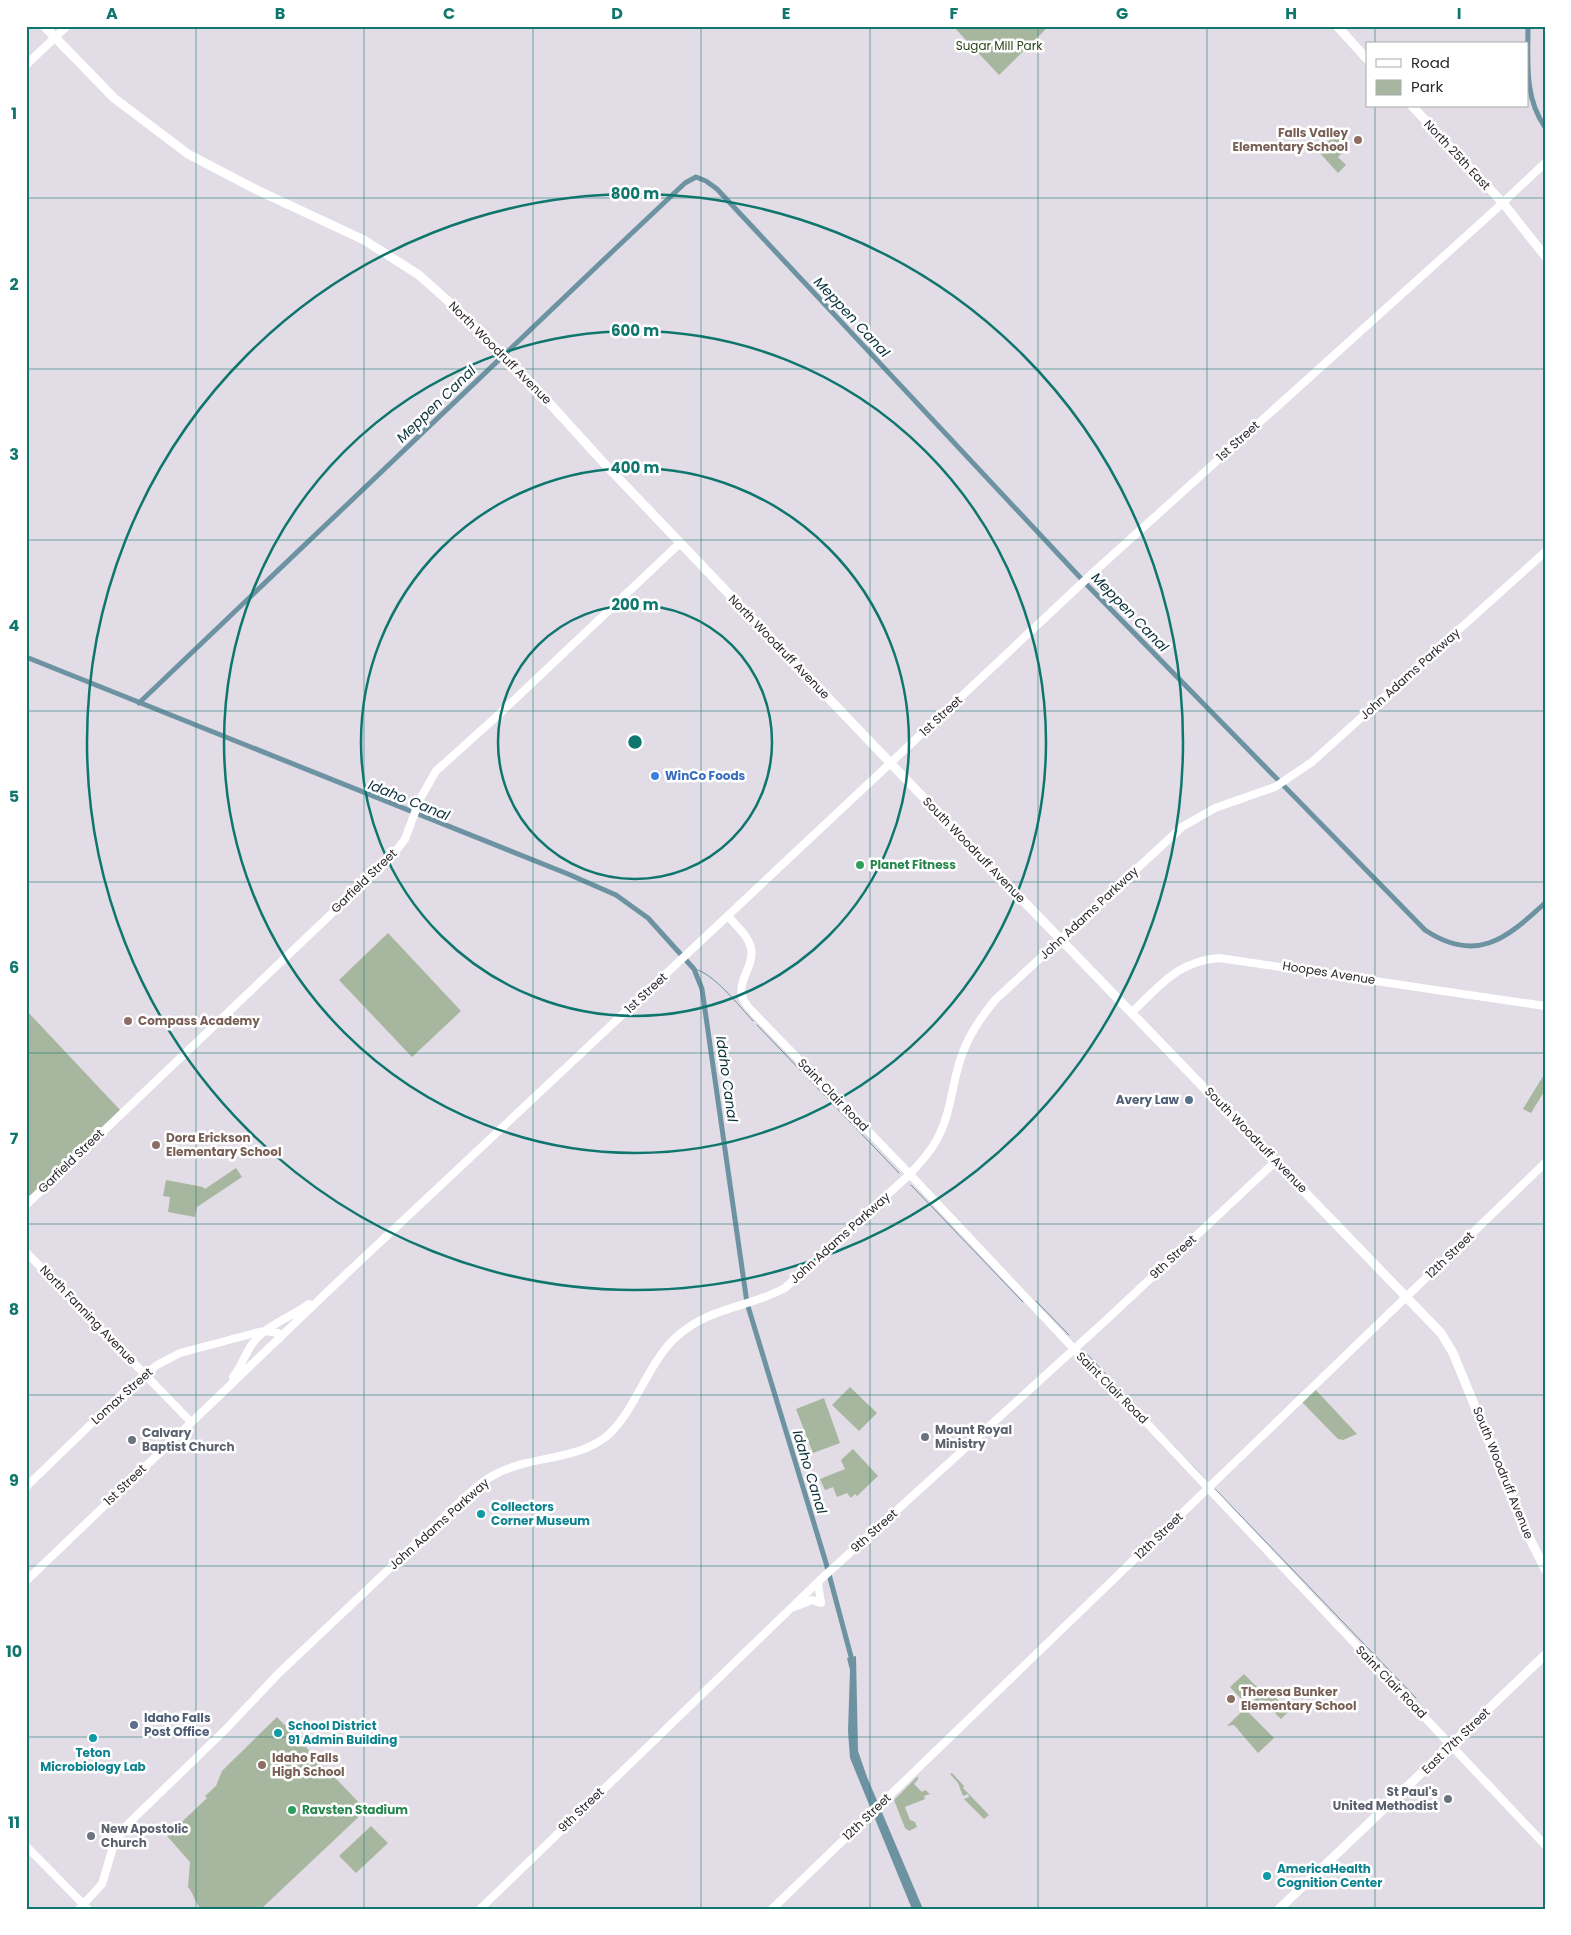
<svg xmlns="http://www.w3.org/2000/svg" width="1571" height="1935" viewBox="0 0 1571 1935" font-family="Poppins,sans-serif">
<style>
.green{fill:#a7b79f}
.water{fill:#6d93a2}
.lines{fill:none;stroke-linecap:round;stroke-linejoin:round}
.stream{stroke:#6d93a2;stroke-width:1}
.canal{stroke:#6d93a2;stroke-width:5}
.secondary{stroke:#fff;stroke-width:8}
.primary{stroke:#fff;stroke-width:9}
.grid{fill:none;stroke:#0f766e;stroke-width:1;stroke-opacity:0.55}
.ring{fill:none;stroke:#0f766e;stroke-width:2.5}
.education-dot{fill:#8d6e63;stroke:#fff;stroke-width:2}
.shop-dot{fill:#3f7fe0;stroke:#fff;stroke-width:2}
.leisure-dot{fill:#2e9e5b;stroke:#fff;stroke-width:2}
.service-dot{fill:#5c6f8a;stroke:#fff;stroke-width:2}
.worship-dot{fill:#6b7280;stroke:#fff;stroke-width:2}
.culture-dot{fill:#0f9aa8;stroke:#fff;stroke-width:2}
.labels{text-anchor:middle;stroke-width:5;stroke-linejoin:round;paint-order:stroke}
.park-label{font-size:12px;fill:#294417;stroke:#fff}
.education-label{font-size:12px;font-weight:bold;fill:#785e54;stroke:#fff;text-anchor:start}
.street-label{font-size:12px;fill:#2a282b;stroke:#fff}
.shop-label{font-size:12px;font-weight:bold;fill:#366cbe;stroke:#fff;text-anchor:start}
.leisure-label{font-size:12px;font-weight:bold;fill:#27864d;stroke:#fff;text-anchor:start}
.service-label{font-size:12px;font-weight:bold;fill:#4e5e75;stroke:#fff;text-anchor:end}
.worship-label{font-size:12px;font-weight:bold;fill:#5b616d;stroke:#fff;text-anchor:start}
.culture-label{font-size:12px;font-weight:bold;fill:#0d838f;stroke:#fff;text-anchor:start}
.water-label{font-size:14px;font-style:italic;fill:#0c313e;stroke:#fff}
.centre{fill:#0f766e;stroke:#fff;stroke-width:2.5}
.ring-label{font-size:15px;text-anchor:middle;font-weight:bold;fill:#0f766e;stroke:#fff;stroke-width:5;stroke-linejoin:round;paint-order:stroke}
.neatline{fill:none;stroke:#0f766e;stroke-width:2}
.grid-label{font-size:16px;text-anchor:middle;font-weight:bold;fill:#0f766e}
</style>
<rect width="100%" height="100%" fill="#e1dce5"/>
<path class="green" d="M 953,26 L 1049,26 L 999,75 Z
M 1338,132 L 1349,147 L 1338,157 L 1346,165 L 1338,173 L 1318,151 Z
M 388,933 L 461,1011 L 412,1057 L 339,980 Z
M 26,1010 L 122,1112 L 26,1201 Z
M 1545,1073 L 1545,1090 L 1531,1113 L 1523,1109 Z
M 236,1168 L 242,1177 L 197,1207 L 195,1217 L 168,1212 L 170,1197 L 163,1196 L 166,1180 L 203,1187 L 205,1189 Z
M 850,1387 L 877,1413 L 859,1431 L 832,1405 Z
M 1313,1387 L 1357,1434 L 1343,1440 L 1338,1439 L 1300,1400 Z
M 824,1398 L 840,1443 L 813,1453 L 796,1409 Z
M 853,1449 L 878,1476 L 857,1496 L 855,1494 L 851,1498 L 847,1493 L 837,1497 L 833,1487 L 825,1490 L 820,1479 L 845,1469 L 841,1460 Z
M 1244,1674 L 1257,1687 L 1243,1701 L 1230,1687 Z
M 1266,1688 L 1289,1711 L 1281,1719 L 1262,1700 L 1249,1713 L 1274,1738 L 1258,1753 L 1234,1725 L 1227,1726 Z
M 277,1717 L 366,1810 L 261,1909 L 201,1909 C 194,1901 194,1894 188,1887 L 190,1862 L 167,1836 L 207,1798 L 205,1796 L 216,1786 L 222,1771 Z
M 952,1773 L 964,1786 L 963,1788 L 989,1815 L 984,1819 L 964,1799 L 969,1797 L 968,1794 L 963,1796 L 958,1783 L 950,1774 Z
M 918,1776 L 918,1779 L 914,1784 L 922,1792 L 925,1790 L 930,1794 L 924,1796 L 925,1799 L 905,1807 L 910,1820 L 915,1822 L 917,1827 L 909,1831 L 905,1828 L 894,1800 Z
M 371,1826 L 388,1843 L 356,1873 L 339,1856 Z"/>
<path class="water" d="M 856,1656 L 858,1751 L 867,1777 L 923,1909 L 912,1909 L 850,1758 L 848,1731 L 850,1670 L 847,1658 Z"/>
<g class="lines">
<path class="stream" d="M 694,969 C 713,972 740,1007 753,1021
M 757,1025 L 899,1173
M 911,1185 L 1023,1302
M 1036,1301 L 1069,1335
M 1083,1350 L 1134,1404
M 1162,1434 L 1205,1479
M 1215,1489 L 1416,1698"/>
<path class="canal" d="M 1528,26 C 1528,62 1524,97 1545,127
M 26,657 L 568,874 L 616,895 L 648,918 L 694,969 L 702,989 L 747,1303 L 826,1563 L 853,1664
M 139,703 L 614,250 L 685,183 L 696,177 L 706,181 L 717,189 L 1089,587 L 1425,930 C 1476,964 1506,939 1545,903"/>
<path class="secondary" d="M 26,65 L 67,26
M 728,916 C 736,926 748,935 751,948 C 755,971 729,985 749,1008 L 903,1167 L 1074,1349 L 1144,1420 L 1545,1845
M 1132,1012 C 1160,986 1178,961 1219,958 L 1545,1006
M 26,1205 L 392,856 L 405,839 L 420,799 L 436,771 L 496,717 L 680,543
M 26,1252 L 191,1422
M 233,1377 C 242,1366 245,1353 253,1343 C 266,1325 291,1317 309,1304
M 26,1487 L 126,1390 L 157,1365 L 180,1353 L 255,1333 L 265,1331 L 278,1333 L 279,1339
M 26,1581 L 344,1276 L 1096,570 L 1495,210 L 1545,163
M 794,1607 L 812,1600 L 821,1603 L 818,1583 L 820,1580
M 26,1846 L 88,1909
M 79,1909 L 102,1884 L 114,1844 L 128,1824 L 225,1730 L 279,1673 L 463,1499 C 473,1490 483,1480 496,1474 C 530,1456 571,1461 603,1439 C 631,1420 646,1367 673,1340 C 708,1306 746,1309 785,1288 L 909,1175 C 922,1161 934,1148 941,1131 C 951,1110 952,1086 959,1064 C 966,1039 979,1020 995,1000 L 1182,827 L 1215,808 L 1275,787 L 1312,762 L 1545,552
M 480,1909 L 820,1580 L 1104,1322 L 1276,1161
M 772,1909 L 1545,1163"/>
<path class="primary" d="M 44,26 L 114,98 L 188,154 L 257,190 L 364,240 L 419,275 L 457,309 L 533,385 L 602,461 L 921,795 L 1441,1333 L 1453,1353 L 1526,1531 L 1545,1569
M 1337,26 L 1367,59
M 1412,106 L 1503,203 L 1545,256
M 1279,1909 L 1545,1655"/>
</g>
<path class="grid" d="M 196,26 L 196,1909M 364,26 L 364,1909M 533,26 L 533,1909M 701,26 L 701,1909M 870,26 L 870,1909M 1038,26 L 1038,1909M 1207,26 L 1207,1909M 1375,26 L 1375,44M 1375,106 L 1375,1909M 26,198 L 1545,198M 26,369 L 1545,369M 26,540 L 1545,540M 26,711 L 1545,711M 26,882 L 1545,882M 26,1053 L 1545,1053M 26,1224 L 1545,1224M 26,1395 L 1545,1395M 26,1566 L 1545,1566M 26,1737 L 1545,1737"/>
<g class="ring">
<circle cx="635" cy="742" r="137"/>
<circle cx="635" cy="742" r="274"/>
<circle cx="635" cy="742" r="411"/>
<circle cx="635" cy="742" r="548"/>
</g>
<g class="education-dot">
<circle cx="1358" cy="140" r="5"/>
<circle cx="128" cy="1021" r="5"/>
<circle cx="156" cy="1145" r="5"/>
<circle cx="1231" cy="1699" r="5"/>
<circle cx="262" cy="1765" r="5"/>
</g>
<circle class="shop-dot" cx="655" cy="776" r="5"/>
<g class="leisure-dot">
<circle cx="860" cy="865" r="5"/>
<circle cx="292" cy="1810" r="5"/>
</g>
<g class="service-dot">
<circle cx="1189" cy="1100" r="5"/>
<circle cx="134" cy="1725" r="5"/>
</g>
<g class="worship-dot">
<circle cx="925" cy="1437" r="5"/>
<circle cx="132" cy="1440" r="5"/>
<circle cx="1448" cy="1799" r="5"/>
<circle cx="91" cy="1836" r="5"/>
</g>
<g class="culture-dot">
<circle cx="481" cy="1514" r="5"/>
<circle cx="278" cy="1733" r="5"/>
<circle cx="93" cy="1738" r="5"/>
<circle cx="1267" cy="1876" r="5"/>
</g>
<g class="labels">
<g class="park-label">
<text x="999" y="50">Sugar Mill Park</text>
</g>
<g class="education-label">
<text x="1348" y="137" text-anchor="end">Falls Valley<tspan x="1348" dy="14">Elementary School</tspan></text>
<text x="138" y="1025">Compass Academy</text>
<text x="166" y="1142">Dora Erickson<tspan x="166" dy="14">Elementary School</tspan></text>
<text x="1241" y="1696">Theresa Bunker<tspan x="1241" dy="14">Elementary School</tspan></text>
<text x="272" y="1762">Idaho Falls<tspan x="272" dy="14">High School</tspan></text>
</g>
<g class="street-label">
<text transform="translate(1457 155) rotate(47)" y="4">North 25th East</text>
<text transform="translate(500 353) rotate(45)" y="4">North Woodruff Avenue</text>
<text transform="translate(1238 441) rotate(-42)" y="4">1st Street</text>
<text transform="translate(779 647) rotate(46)" y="4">North Woodruff Avenue</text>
<text transform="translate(1410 674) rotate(-42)" y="4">John Adams Parkway</text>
<text transform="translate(941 716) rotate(-43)" y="4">1st Street</text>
<text transform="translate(974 850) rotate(46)" y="4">South Woodruff Avenue</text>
<text transform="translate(364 881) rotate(-44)" y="4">Garfield Street</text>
<text transform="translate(1089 913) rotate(-43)" y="4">John Adams Parkway</text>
<text transform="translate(1329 973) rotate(9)" y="4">Hoopes Avenue</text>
<text transform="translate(646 993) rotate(-43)" y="4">1st Street</text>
<text transform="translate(833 1095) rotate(46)" y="4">Saint Clair Road</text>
<text transform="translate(1256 1140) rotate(46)" y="4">South Woodruff Avenue</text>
<text transform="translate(71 1161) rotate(-44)" y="4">Garfield Street</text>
<text transform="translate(840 1238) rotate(-42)" y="4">John Adams Parkway</text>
<text transform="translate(1450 1255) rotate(-44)" y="4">12th Street</text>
<text transform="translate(1173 1257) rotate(-43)" y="4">9th Street</text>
<text transform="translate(88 1315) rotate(46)" y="4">North Fanning Avenue</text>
<text transform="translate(1112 1388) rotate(45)" y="4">Saint Clair Road</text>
<text transform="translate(122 1396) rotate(-42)" y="4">Lomax Street</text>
<text transform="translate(1503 1473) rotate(68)" y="4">South Woodruff Avenue</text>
<text transform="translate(125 1485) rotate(-44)" y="4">1st Street</text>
<text transform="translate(439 1524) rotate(-42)" y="4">John Adams Parkway</text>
<text transform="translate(874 1531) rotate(-42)" y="4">9th Street</text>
<text transform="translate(1159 1536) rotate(-44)" y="4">12th Street</text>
<text transform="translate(1391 1682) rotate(46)" y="4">Saint Clair Road</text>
<text transform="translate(1456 1741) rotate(-44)" y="4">East 17th Street</text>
<text transform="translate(581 1810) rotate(-44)" y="4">9th Street</text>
<text transform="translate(867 1817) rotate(-44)" y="4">12th Street</text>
</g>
<g class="shop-label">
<text x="665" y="780">WinCo Foods</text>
</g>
<g class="leisure-label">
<text x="870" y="869">Planet Fitness</text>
<text x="302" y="1814">Ravsten Stadium</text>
</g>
<g class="service-label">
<text x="1179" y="1104">Avery Law</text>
<text x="144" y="1722" text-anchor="start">Idaho Falls<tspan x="144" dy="14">Post Office</tspan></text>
</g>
<g class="worship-label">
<text x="935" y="1434">Mount Royal<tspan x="935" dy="14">Ministry</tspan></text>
<text x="142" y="1437">Calvary<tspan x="142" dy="14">Baptist Church</tspan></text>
<text x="1438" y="1796" text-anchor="end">St Paul's<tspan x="1438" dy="14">United Methodist</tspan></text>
<text x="101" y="1833">New Apostolic<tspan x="101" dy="14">Church</tspan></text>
</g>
<g class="culture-label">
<text x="491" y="1511">Collectors<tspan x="491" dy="14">Corner Museum</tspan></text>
<text x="288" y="1730">School District<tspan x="288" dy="14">91 Admin Building</tspan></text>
<text x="93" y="1757" text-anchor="middle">Teton<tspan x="93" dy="14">Microbiology Lab</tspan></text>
<text x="1277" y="1873">AmericaHealth<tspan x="1277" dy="14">Cognition Center</tspan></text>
</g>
<g class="water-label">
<text transform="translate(852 317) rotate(47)" y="5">Meppen Canal</text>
<text transform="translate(436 404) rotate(-44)" y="5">Meppen Canal</text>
<text transform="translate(1130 612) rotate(46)" y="5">Meppen Canal</text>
<text transform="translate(409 800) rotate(22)" y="5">Idaho Canal</text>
<text transform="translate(727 1079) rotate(82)" y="5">Idaho Canal</text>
<text transform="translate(810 1472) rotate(73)" y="5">Idaho Canal</text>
</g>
</g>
<circle cx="635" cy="742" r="8" class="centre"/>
<g class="ring-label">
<text x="635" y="199">800 m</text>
<text x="635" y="336">600 m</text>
<text x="635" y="473">400 m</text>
<text x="635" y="610">200 m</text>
</g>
<rect width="1571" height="1935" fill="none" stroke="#ffffff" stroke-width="55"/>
<rect x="1366" y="42" width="162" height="65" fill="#ffffff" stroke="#aaa9aa"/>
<rect x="1376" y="59" width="25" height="8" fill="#ffffff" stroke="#aaa9aa"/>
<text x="1411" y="68" font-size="15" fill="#2a282b">Road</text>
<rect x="1376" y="80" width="25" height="15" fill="#a7b79f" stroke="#aaa9aa"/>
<text x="1411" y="92" font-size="15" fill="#2a282b">Park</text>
<rect x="28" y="28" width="1516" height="1880" class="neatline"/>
<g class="grid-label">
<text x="112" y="19">A</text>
<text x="280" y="19">B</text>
<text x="449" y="19">C</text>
<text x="617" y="19">D</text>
<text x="786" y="19">E</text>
<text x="954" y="19">F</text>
<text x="1122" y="19">G</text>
<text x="1291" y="19">H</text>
<text x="1459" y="19">I</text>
<text x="14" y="119">1</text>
<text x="14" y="290">2</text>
<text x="14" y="460">3</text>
<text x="14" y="631">4</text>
<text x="14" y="802">5</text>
<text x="14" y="973">6</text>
<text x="14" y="1144">7</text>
<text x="14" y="1315">8</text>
<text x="14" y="1486">9</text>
<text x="14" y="1657">10</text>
<text x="14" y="1828">11</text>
</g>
</svg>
